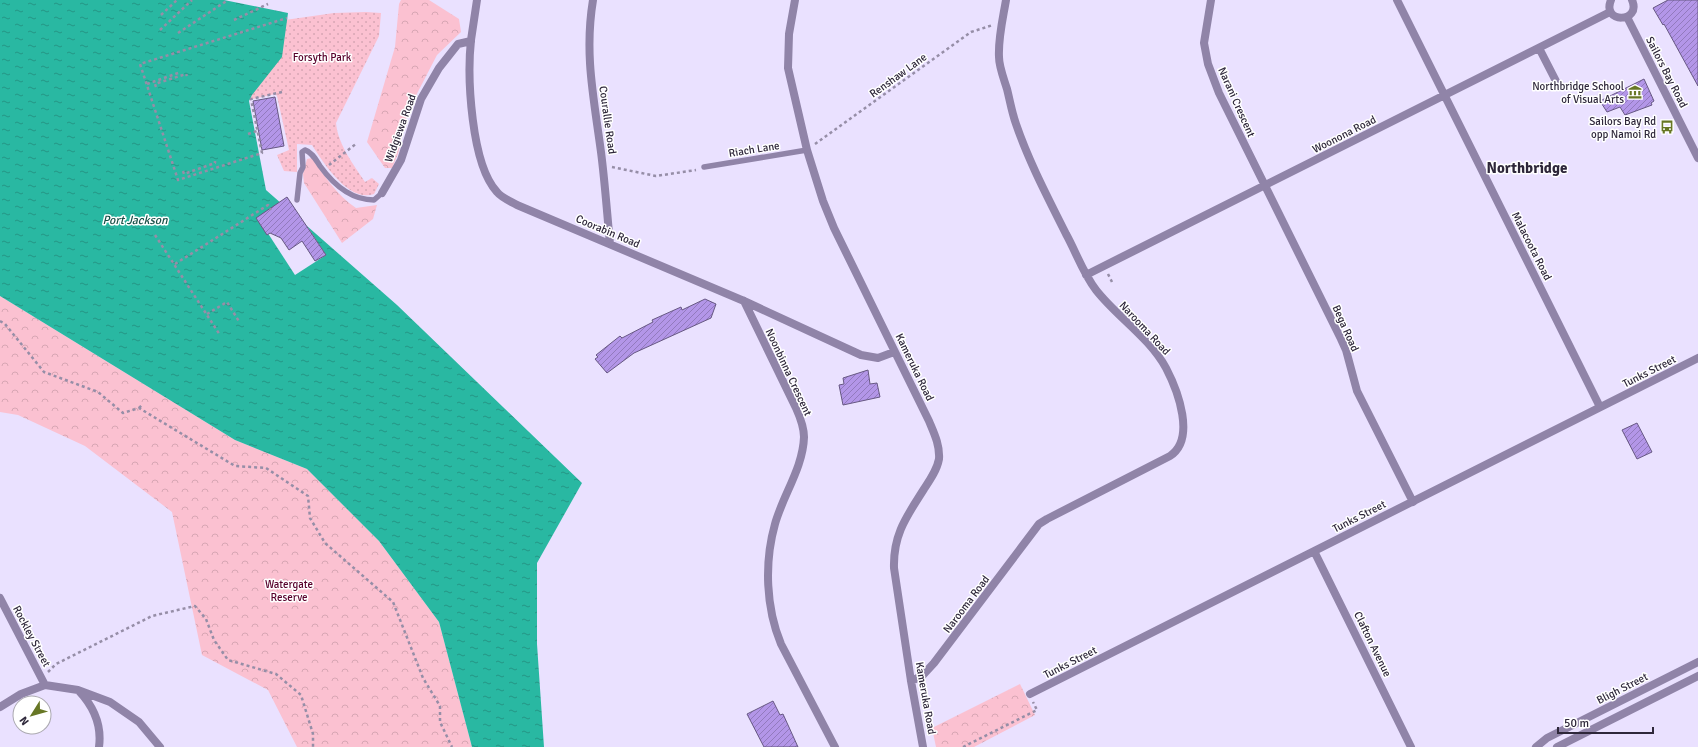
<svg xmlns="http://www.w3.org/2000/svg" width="1698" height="747" viewBox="0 0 1698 747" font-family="Signika,sans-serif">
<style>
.forest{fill:url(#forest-crowns)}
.park{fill:url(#park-dots)}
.water{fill:url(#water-ripples)}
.pier{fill:#eae1ff}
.building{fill:url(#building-hatch);stroke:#675883}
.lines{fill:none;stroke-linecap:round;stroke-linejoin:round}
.path{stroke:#968ea7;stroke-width:2.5;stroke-dasharray:3 3;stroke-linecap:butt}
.service{stroke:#9084a8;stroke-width:5.5}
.minor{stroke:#9084a8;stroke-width:8}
.tertiary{stroke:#9084a8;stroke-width:8}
.labels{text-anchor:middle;stroke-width:3;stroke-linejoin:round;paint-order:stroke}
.park-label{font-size:11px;fill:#57012b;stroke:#fff}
.street-label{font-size:11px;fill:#2e273a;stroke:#fff}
.poi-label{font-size:11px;fill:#2e273a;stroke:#fff;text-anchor:end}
.water-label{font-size:12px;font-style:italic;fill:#185047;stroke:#fff}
.district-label{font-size:15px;font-weight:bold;fill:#2e273a;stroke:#fff}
</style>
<defs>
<pattern id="forest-crowns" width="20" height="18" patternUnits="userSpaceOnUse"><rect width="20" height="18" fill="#fbc1d1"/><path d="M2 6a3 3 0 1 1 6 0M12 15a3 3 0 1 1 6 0" fill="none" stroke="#d7a6b4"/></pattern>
<pattern id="park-dots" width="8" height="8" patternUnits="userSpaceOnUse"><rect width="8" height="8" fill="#fbc1d1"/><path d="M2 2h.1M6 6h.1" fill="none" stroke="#d7a6b4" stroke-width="1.8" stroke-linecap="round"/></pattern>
<pattern id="water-ripples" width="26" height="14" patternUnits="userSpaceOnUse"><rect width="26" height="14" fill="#29b8a2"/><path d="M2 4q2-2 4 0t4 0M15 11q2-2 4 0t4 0" fill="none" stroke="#249685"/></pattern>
<pattern id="building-hatch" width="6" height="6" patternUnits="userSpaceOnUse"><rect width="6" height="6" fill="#b396e8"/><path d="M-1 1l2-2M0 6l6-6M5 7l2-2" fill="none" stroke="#927abd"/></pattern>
</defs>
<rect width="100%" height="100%" fill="#eae1ff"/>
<path class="forest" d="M 401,0 L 429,0 L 459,19 L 461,32 L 437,55 L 408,111 L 398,154 L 392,168 L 385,168 L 367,142 L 395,47 L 399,4 Z
M 312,158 C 325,177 337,195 356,208 L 377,205 L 373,219 L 342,243 L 304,183 L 303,174 L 307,159 Z
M 0,296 L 235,440 L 307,469 L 379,541 L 439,622 L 472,747 L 297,747 L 268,690 L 202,655 L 172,512 L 85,446 L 18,415 L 0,412 Z
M 1020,684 L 1035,715 L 974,747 L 936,747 L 932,728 Z"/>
<path class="park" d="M 366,12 L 381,13 L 379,36 L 336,123 C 338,145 354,165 365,182 L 372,178 L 379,184 L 374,194 C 349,203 324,164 312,145 L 297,144 L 297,172 L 284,171 L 277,155 L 289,150 L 277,96 L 275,94 L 248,100 L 285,20 L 334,13 Z"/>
<path class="water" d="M 0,0 L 224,0 L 288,13 L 282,57 L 252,95 L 249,101 L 266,190 L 397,305 L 582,483 L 537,563 L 537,644 L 544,747 L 472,747 L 439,622 L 379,541 L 307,469 L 235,440 L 0,296 Z"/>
<path class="pier" d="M 283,202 L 303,220 L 326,255 L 295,275 L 258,218 Z"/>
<path class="building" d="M 1668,0 L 1698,0 L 1698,86 L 1664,24 L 1663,25 L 1653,8 Z
M 1644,79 L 1654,101 L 1651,103 L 1652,105 L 1625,115 L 1620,107 L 1607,112 L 1600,101 Z
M 275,97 L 284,146 L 262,150 L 253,101 Z
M 287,197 L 326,255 L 315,261 L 302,241 L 289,250 L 281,238 L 270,233 L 267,235 L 256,218 Z
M 705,299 L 716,304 L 711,318 L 634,353 L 607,373 L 595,359 L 598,357 L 596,355 L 620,336 L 622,338 L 653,322 L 652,320 L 681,307 L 682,310 Z
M 868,370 L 870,384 L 877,383 L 880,397 L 843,405 L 839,385 L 844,384 L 843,378 Z
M 1637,423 L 1652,452 L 1637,459 L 1622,430 Z
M 773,701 L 780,715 L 783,714 L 798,747 L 764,747 L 747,714 Z"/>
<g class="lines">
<path class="path" d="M 161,15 L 177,0
M 234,20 L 268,4
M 160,30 L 192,0
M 178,33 L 228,0
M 147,84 L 181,72
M 156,87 L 155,84 L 158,83 L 186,74 L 187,76
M 282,92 L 251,99 L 262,153 L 178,180 L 140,64 L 287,18
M 248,134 L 257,131
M 815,144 L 971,32 L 993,25
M 329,165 L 357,143
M 612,167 L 656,176 L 696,170
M 183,171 L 184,174 L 215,163 L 215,161
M 155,235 L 220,335
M 175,264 L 268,205 L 271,210
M 1108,274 L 1112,282
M 207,314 L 227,302 L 240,323
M 0,321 L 5,324 L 44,372 L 98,392 L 123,413 L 139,408 L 235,466 L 266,468 L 308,496 L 310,518 L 325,543 L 393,602 L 423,678 L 440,706 L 440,722 L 452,747
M 139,408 L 143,404
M 48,672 L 56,664 L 152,616 L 195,606 L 206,619 L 214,640 L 228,660 L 276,674 L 301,695 L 313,734 L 313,747
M 963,747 L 1037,710 L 1033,702"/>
<path class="service" d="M 704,167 L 807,150
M 297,200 L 300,173 L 303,167 L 302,152 L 305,150 C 312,152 316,160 320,166 C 333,184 350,200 374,200 L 382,193"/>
<path class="minor" d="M 477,0 C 475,13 473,26 471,40 C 467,77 471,164 497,192 C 502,198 510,201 517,205 L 744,301 L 861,355 L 878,358 L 894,352
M 593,0 C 584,54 594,99 601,152 C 605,183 607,213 610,244
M 795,0 L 789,34 L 788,68 L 807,150 L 823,201 L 834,228 L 929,421 C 934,433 940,445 939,459 C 937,470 930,480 924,489 C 907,516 893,534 894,568 L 911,681 L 923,747
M 1211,0 L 1204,43 L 1208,64 L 1219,93 L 1341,339 L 1346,350 L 1357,391 L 1413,502
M 1397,0 L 1600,407
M 1539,48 L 1558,85
M 382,193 L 401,160 L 421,99 L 439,68 L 458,44 L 471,41
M 1086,275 L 1610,12
M 744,301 L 796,408 C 800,417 804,427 804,437 C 803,468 783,495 775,524 C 764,563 766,608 781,644 L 835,747
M 1314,551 L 1411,747
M 0,598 L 45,685
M 911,681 L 922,676 L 934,663 L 1039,524 L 1047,519 L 1170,456 C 1196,439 1178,391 1166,368 C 1149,337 1117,317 1096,290 C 1083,273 1076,252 1066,234 C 1048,198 1029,162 1016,124 C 1012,113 1010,101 1007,89 C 1004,79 999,67 999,57 C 998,38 1003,18 1006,0
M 79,691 C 94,707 102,725 99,747
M 1030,694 L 1698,358
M 0,707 L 21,694 L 45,685 L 78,690 L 110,702 L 139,722 L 160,747
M 1536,747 L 1547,738 L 1698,662
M 1557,747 L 1698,676"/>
<path class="tertiary" d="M 1611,0 C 1601,24 1642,23 1632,0
M 1627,17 L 1698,158"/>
</g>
<defs>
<g id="museum-bare" transform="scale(1.08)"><path d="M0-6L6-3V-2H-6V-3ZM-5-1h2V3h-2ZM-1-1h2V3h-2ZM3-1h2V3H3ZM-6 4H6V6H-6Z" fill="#677725" stroke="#fff" stroke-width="2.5" paint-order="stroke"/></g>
<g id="bus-bare" transform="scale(1.08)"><path d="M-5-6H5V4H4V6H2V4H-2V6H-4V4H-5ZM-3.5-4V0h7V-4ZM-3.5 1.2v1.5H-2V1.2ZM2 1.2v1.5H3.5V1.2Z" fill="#677725" stroke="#fff" stroke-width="2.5" paint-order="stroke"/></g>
</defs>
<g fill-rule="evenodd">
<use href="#museum-bare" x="1635" y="92"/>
<use href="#bus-bare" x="1667" y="127"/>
</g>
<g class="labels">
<g class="park-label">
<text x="322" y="61">Forsyth Park</text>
<text x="289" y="588">Watergate<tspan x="289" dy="13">Reserve</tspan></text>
</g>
<g class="street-label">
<text transform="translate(1667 72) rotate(63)" y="4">Sailors Bay Road</text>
<text transform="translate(898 75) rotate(-36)" y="4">Renshaw Lane</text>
<text transform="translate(1237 102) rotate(66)" y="4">Narani Crescent</text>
<text transform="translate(608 120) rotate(82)" y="4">Courallie Road</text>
<text transform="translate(400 128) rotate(-70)" y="4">Widgiewa Road</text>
<text transform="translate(1344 134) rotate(-27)" y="4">Woonona Road</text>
<text transform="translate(754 149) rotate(-9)" y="4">Riach Lane</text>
<text transform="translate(608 231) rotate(23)" y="4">Coorabin Road</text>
<text transform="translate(1532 246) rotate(63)" y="4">Malacoota Road</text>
<text transform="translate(1145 328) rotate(47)" y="4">Narooma Road</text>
<text transform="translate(1346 328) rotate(66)" y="4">Bega Road</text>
<text transform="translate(915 367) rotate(64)" y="4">Kameruka Road</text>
<text transform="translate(1649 371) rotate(-27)" y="4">Tunks Street</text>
<text transform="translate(789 372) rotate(65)" y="4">Noonbinna Crescent</text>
<text transform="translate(1359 516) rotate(-27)" y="4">Tunks Street</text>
<text transform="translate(966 604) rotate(-53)" y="4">Narooma Road</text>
<text transform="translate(32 636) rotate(62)" y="4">Rockley Street</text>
<text transform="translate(1373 644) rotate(64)" y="4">Clafton Avenue</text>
<text transform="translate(1070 662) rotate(-27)" y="4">Tunks Street</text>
<text transform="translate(1622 688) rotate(-27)" y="4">Bligh Street</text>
<text transform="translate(926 698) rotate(80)" y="4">Kameruka Road</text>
</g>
<g class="poi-label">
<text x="1624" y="90">Northbridge School<tspan x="1624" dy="13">of Visual Arts</tspan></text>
<text x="1656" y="125">Sailors Bay Rd<tspan x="1656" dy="13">opp Namoi Rd</tspan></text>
</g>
<g class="water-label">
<text x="135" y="224">Port Jackson</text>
</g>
<g class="district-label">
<text x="1527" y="173">Northbridge</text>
</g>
</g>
<g transform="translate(32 715) rotate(233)"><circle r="19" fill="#ffffff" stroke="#aba9b0"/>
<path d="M0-3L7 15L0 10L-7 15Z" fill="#677725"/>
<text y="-6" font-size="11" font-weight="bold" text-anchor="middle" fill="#2e273a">N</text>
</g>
<path d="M1558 727v6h95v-6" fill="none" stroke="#2e273a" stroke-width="2"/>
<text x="1564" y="727" font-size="12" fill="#2e273a" stroke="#ffffff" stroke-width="3" paint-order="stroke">50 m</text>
</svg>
